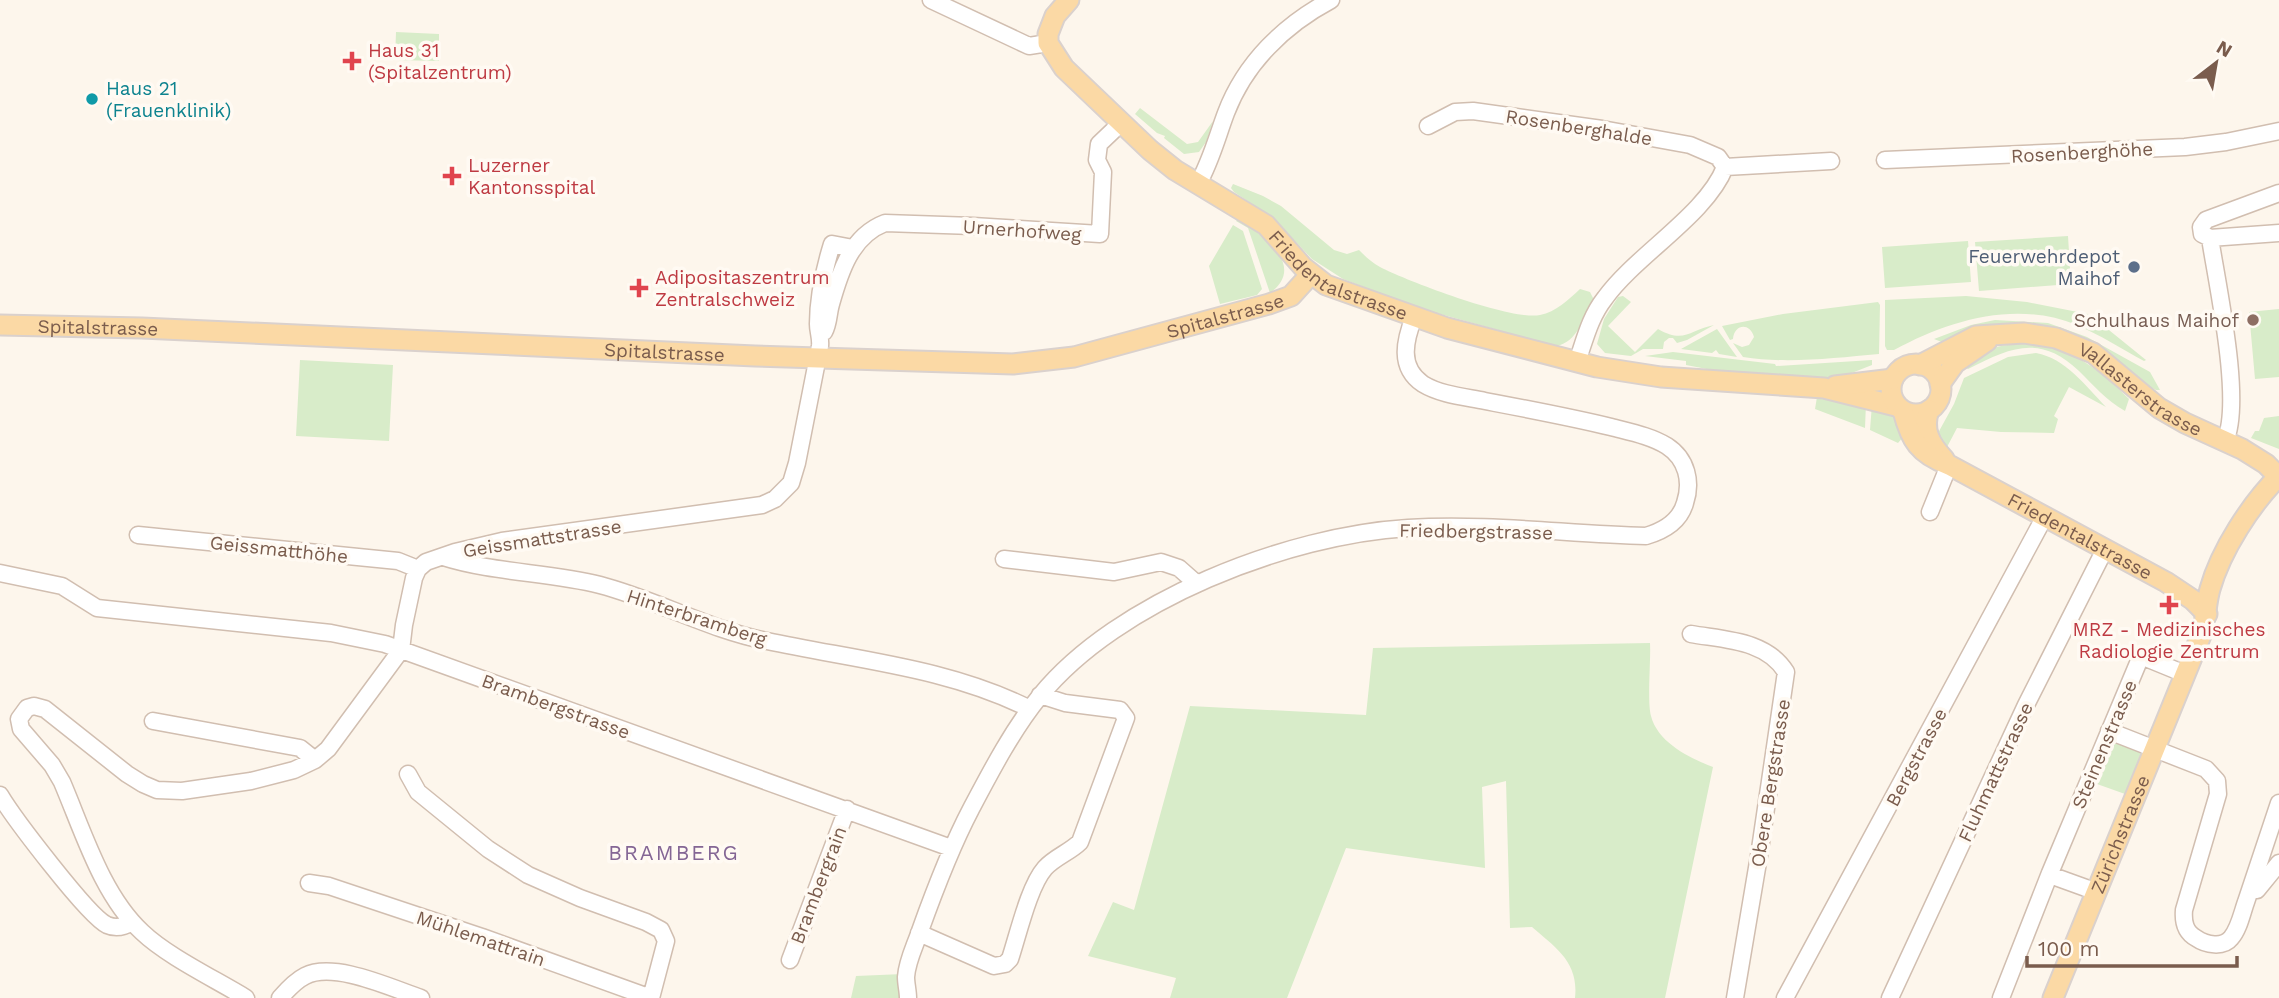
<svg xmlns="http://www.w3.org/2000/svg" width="2279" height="998" viewBox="0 0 2279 998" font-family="'Work Sans',sans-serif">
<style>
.green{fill:#d8ecc9}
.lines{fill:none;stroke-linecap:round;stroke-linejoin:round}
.minor-casing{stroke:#d1beb0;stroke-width:19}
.major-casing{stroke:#dad1cd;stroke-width:23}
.minor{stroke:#fff;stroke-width:16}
.major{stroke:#fbd9a5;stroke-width:19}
.health-dot{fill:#e0444e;stroke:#fffaf3;stroke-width:2.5}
.culture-dot{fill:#0f9aa8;stroke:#fffaf3;stroke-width:2.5}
.service-dot{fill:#5c6f8a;stroke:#fffaf3;stroke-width:2.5}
.education-dot{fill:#8d6e63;stroke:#fffaf3;stroke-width:2.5}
.labels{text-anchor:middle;stroke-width:7;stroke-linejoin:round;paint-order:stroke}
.health-label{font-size:19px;fill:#be3a42;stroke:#fffaf3;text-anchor:start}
.culture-label{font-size:19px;fill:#0d838f;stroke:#fffaf3;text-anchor:start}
.street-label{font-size:19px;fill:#7a5c4d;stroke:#fffaf3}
.service-label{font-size:19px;fill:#4e5e75;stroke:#fffaf3;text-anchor:end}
.education-label{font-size:19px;fill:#785e54;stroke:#fffaf3;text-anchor:end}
.neighbourhood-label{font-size:21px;letter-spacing:2px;fill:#846695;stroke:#fffaf3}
</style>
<rect width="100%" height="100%" fill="#fdf6ec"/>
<path class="green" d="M 396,32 L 439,34 L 439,61 L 395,60 Z
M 1140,108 L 1187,144 L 1198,142 L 1213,121 L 1206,142 L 1199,152 L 1184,154 L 1164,138 L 1165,136 L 1157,133 L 1135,114 Z
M 1233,184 L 1263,196 L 1281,206 L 1334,250 L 1347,254 L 1359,250 C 1365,256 1371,262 1380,267 C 1407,281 1512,321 1540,315 C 1556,312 1568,300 1580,289 L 1590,292 L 1594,300 C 1584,317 1577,343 1556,346 L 1422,309 L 1343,279 L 1312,259 L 1273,218 L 1234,192 L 1231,188 Z
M 1238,219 C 1263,235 1307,266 1270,293 L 1248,228 L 1236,221 Z
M 1233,225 L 1243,231 L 1262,289 L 1257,295 L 1220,304 L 1209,266 Z
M 2068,236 L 2071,284 L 1979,291 L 1975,242 Z
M 1968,241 L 1971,282 L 1885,288 L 1882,247 Z
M 1623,296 L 1631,302 L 1608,326 L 1635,352 L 1658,329 C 1684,344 1690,330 1714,325 L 1687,340 L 1677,343 L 1673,338 L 1669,338 L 1664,342 L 1663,349 L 1643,349 L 1631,356 L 1605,353 L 1597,344 L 1604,319 L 1618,297 Z
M 1966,296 L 2027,302 L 2093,315 L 2099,322 L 2146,360 L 2144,361 C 2122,349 2100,335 2077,325 C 2016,300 1949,320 1894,350 L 1887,350 L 1885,346 L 1885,300 Z
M 1878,302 L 1880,305 L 1879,354 C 1834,358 1787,364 1743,357 L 1733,343 L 1742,347 L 1749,345 L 1754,337 C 1750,322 1734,324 1733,339 L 1730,340 L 1722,326 L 1783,314 Z
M 2279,309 L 2279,377 L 2255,379 L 2249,312 Z
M 1995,320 L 2048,323 L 2087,337 L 2150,372 L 2160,390 L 2156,390 L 2150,387 L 2105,351 L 2075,336 L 1947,344 L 1934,339 L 1971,325 Z
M 1717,329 L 1737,357 L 1719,354 L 1716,350 L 1712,353 L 1681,349 Z
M 2035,343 C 2077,352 2099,369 2129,399 L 2125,411 C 2106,400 2094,386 2079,371 C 2040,334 2011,347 1968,369 L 1962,365 C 1994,345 1998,345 2035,343 Z
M 1673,352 L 1775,364 L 1776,366 L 1872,360 L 1872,365 L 1839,378 L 1712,370 L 1686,365 L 1686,361 L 1645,356 Z
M 2036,353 C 2065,358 2086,386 2106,407 L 2069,387 L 2054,416 L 2058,419 L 2054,433 L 2001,432 L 1957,428 L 1946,449 L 1938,433 L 1954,404 L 1964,378 L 2008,357 Z
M 300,360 L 393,365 L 389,441 L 296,436 Z
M 1817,397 L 1866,403 L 1865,428 L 1815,409 Z
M 1872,404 L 1895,413 L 1904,436 L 1898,443 L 1870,430 Z
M 2279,416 L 2279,449 L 2251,438 L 2255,431 L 2259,431 L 2264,418 Z
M 1650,643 C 1651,661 1647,701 1651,716 C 1658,743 1690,758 1713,767 L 1665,998 L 1575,998 C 1579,962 1556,948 1532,927 L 1510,928 L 1506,781 L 1482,787 L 1485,868 L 1346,848 L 1287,998 L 1170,998 L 1176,978 L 1088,956 L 1113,902 L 1134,910 L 1190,706 L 1366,715 L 1373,648 Z
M 2116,737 L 2143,748 L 2125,794 L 2097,784 Z
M 903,974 L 904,998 L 851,998 L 856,976 Z"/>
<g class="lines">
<g class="minor-casing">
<path id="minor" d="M 931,0 L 1029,46 L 1048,43
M 1428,126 L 1455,112 L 1473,111 L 1602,129 L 1690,145 L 1718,157 L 1725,167
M 1885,160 L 2185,147 L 2226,142 L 2279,131
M 1198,184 C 1211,161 1217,137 1226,113 C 1245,63 1284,25 1331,0
M 2210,238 L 2279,233
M 824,332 C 829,323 828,314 831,304 C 840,272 851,236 885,223 L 973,226 L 1100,234 L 1103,172 L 1097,160 L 1099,144 L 1120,124
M 1577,362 C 1585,339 1590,317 1605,298 C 1636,255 1707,214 1725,167 L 1831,161
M 2225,441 C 2243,402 2217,284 2210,238 L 2202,234 L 2201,227 L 2206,220 L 2279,193
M 1930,512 L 1949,465
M 138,535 L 398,561 L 418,569
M 443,557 C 493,573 549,572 600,585 C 657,600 710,630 767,641 C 856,660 949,668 1030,709
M 1004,559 L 1114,572 L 1161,562 L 1179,568 L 1196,583
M 0,573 L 62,586 L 97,608 L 331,633 L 385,644 L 951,848
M 1691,634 C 1725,640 1766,640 1786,672 L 1759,856 L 1735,998
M 153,721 L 300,748 L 315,760
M 2109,731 L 2206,769 L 2217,781 L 2218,794 L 2184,910 C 2183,922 2185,932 2196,938 C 2206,945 2223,948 2231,938 C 2239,929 2242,913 2246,902 C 2257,869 2268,836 2279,803
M 408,774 L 418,792 L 488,849 L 528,875 L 580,898 L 646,922 L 661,930 L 666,941 L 651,998
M 0,795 C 13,817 88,916 107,925 C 116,929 124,927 132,922
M 2050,875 L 2097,892
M 309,883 L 329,886 L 482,937 L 651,998
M 2251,889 L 2257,890 L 2279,863
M 919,933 L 994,966 L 1005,964 L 1010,959 C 1018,935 1029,886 1045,868 C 1055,857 1070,852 1080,842 L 1126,718 L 1120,710 L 1065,703 L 1040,695
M 790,960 L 847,809
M 246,998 C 215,979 167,956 142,932 C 102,895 83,831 62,782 L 52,765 L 21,729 L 19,719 L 27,708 L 34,706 L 45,709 L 127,774 L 143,784 L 157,790 L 182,791 L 251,781 L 294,770 L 315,760 L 328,749 L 401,650 L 404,625 L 414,578 L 418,569 L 426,562 L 455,552 L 502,541 L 762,505 L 775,499 L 791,483 L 797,463 L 820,346 C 821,338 818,332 818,324 C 818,296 824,270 832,244 L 853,248
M 280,998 C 287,990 295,981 305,976 C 334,961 391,988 421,998
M 908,998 C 908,991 906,984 906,977 C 907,961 915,946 920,931 C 935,889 950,849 971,809 C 991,771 1013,729 1040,696 C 1117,601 1288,535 1408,528 C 1487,523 1567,534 1646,536 C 1663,531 1680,521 1685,503 C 1692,482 1687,459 1667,446 C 1651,436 1630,432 1611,427 C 1570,417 1527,409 1485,401 C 1466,397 1441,395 1423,384 C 1398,367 1405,340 1414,317
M 1785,998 L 2045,516
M 1890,998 L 2026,705 L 2105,549
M 2001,998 L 2050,873 L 2141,656 L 2185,674"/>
</g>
<g class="major-casing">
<g id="major">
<path id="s1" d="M 1069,0 L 1055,16 L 1048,34 L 1048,43 L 1064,68 L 1150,150 L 1175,170 L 1266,225 L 1303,267 L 1326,285 L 1447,328 L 1597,367 L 1661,377 L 1824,388 L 1896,406"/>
<path id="s2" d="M 0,325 L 142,328 L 755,356 L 1013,364 L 1074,357 L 1269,304 L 1291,296 L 1311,274"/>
<circle cx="1916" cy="389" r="25"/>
<path id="s3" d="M 1920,365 L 1976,336 L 2024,333 L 2056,338 L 2093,353 L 2159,408 L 2185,423 L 2242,449 L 2266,464 L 2278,476"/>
<path d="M 1940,384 L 1955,363 L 1987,341"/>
<path d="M 1835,386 L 1893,379"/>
<path d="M 1929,410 C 1922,430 1930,444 1944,459"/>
<path id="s4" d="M 1903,411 C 1911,441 1919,454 1949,465 L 2166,582 L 2193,600 L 2207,614"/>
<path id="s5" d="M 2053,998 L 2202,633 C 2206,618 2206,603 2210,589 C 2221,550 2251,504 2279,476"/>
</g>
</g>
<use href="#minor" class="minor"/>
<use href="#major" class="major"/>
</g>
<g class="health-dot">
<path d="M348.5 50.5h7v7h7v7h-7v7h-7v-7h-7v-7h7z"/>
<path d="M448.5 165.5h7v7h7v7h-7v7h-7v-7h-7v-7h7z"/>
<path d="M635.5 277.5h7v7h7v7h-7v7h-7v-7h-7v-7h7z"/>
<path d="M2165.5 594.5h7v7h7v7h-7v7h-7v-7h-7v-7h7z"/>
</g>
<circle class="culture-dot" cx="92" cy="99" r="7"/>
<circle class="service-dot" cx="2134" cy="267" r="7"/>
<circle class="education-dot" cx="2253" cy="320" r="7"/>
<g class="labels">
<g class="health-label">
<text x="368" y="57">Haus 31<tspan x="368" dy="22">(Spitalzentrum)</tspan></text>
<text x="468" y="172">Luzerner<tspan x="468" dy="22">Kantonsspital</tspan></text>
<text x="655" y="284">Adipositaszentrum<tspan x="655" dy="22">Zentralschweiz</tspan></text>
<text x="2169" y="636" text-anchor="middle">MRZ - Medizinisches<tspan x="2169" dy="22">Radiologie Zentrum</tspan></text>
</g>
<g class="culture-label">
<text x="106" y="95">Haus 21<tspan x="106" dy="22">(Frauenklinik)</tspan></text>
</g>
<g class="street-label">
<text transform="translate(1579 127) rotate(9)" y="7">Rosenberghalde</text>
<text transform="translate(2082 152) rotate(-3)" y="7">Rosenberghöhe</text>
<text transform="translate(1022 230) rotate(4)" y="7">Urnerhofweg</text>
<text dy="7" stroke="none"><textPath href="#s1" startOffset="427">Friedentalstrasse</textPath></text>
<text dy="7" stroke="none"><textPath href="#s2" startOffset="1232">Spitalstrasse</textPath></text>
<text dy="7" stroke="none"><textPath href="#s2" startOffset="98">Spitalstrasse</textPath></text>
<text dy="7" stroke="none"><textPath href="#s2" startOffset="665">Spitalstrasse</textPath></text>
<text dy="7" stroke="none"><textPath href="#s3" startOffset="243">Vallasterstrasse</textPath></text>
<text transform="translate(1476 531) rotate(1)" y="7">Friedbergstrasse</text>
<text dy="7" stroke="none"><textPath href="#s4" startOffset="224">Friedentalstrasse</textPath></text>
<text transform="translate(542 538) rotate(-9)" y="7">Geissmattstrasse</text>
<text transform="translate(279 549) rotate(6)" y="7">Geissmatthöhe</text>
<text transform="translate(697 617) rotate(18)" y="7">Hinterbramberg</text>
<text transform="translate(556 706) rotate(20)" y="7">Brambergstrasse</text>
<text transform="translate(2104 744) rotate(-67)" y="7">Steinenstrasse</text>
<text transform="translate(1916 757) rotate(-62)" y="7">Bergstrasse</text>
<text transform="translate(1995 772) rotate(-65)" y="7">Fluhmattstrasse</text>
<text transform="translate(1770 783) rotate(-81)" y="7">Obere Bergstrasse</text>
<text dy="7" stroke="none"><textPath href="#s5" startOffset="177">Zürichstrasse</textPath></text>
<text transform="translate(818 885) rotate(-69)" y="7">Brambergrain</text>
<text transform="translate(481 938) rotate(19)" y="7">Mühlemattrain</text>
</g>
<g class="service-label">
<text x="2120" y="263">Feuerwehrdepot<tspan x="2120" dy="22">Maihof</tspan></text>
</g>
<g class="education-label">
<text x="2239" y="327">Schulhaus Maihof</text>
</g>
<g class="neighbourhood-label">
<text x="674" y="860">BRAMBERG</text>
</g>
</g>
<g transform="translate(2216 63) rotate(31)" stroke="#fffaf3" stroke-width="5" paint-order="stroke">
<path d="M0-5L12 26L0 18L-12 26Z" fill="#7a5c4d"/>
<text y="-10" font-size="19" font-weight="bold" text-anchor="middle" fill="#7a5c4d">N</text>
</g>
<path d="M2027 956v10h210v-10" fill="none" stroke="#7a5c4d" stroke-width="3.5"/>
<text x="2038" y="956" font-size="21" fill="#7a5c4d" stroke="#fffaf3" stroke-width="5" paint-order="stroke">100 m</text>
</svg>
